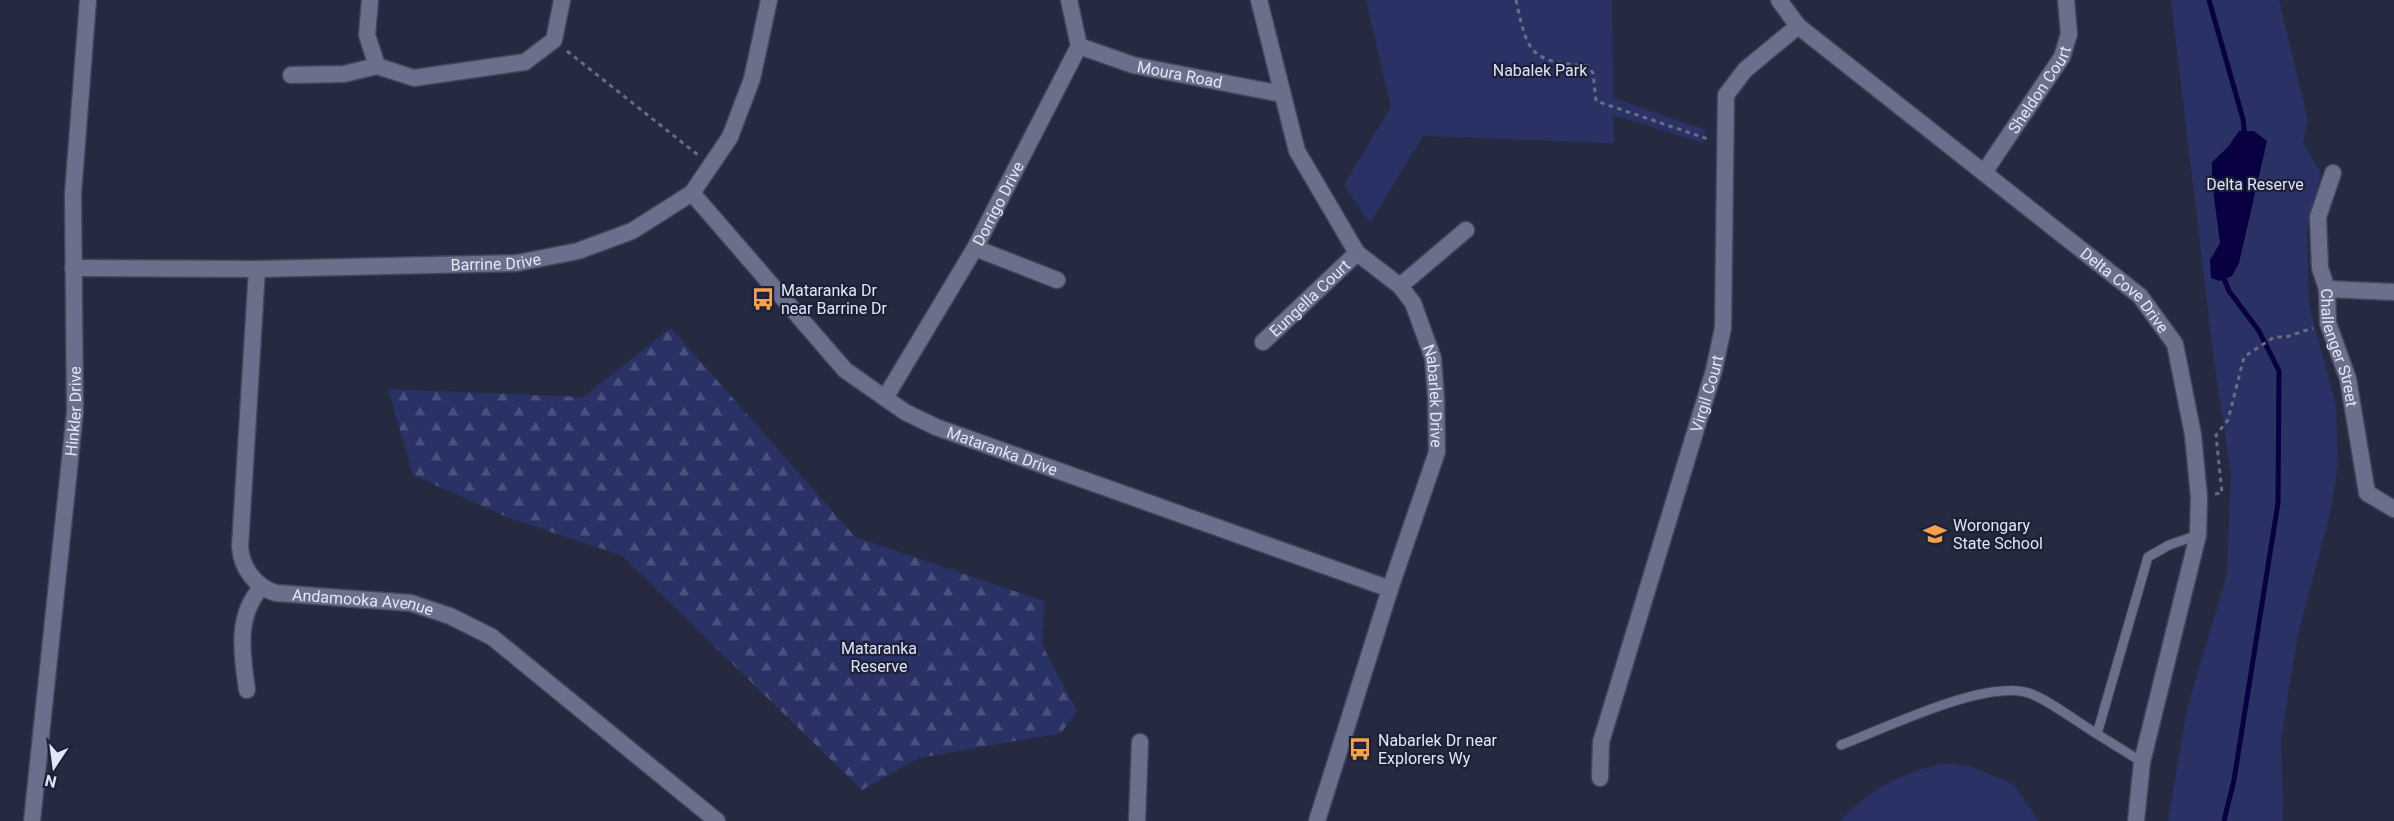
<svg xmlns="http://www.w3.org/2000/svg" width="2394" height="821" viewBox="0 0 2394 821" font-family="Roboto,sans-serif">
<style>
.forest{fill:url(#forest-firs)}
.green{fill:#2a3265}
.water{fill:#090041}
.lines{fill:none;stroke-linecap:round;stroke-linejoin:round}
.stream{stroke:#090041;stroke-width:5}
.service-casing{stroke:#424558;stroke-width:11}
.minor-casing{stroke:#424558;stroke-width:19}
.tertiary-casing{stroke:#424558;stroke-width:19}
.path{stroke:#686d81;stroke-width:3;stroke-dasharray:4.5 4.5;stroke-linecap:butt}
.service{stroke:#6a708b;stroke-width:9}
.minor{stroke:#6a708b;stroke-width:16}
.tertiary{stroke:#6a708b;stroke-width:16}
.labels{text-anchor:middle;stroke-width:4.5;stroke-linejoin:round;paint-order:stroke}
.park-label{font-size:16px;fill:#dee3f8;stroke:#1c2137}
.street-label{font-size:16px;fill:#e2e6f5;stroke:#1c2137}
.poi-label{font-size:16px;fill:#e2e6f5;stroke:#1c2137;text-anchor:start}
</style>
<defs>
<pattern id="forest-firs" width="22" height="20" patternUnits="userSpaceOnUse" patternTransform="scale(1.5)"><rect width="22" height="20" fill="#2a3265"/><path d="M5 1l3.5 6h-7zM16 11l3.5 6h-7z" fill="#49507c"/></pattern>
</defs>
<rect width="100%" height="100%" fill="#252a41"/>
<path class="forest" d="M 671,328 L 855,537 L 1044,601 L 1042,645 L 1077,711 L 1061,733 L 919,758 L 862,790 L 621,555 L 509,518 L 413,475 L 388,389 L 583,397 Z"/>
<path class="green" d="M 1366,0 L 1612,0 L 1613,98 L 1706,130 L 1703,143 L 1613,115 L 1614,143 L 1423,136 L 1370,223 L 1344,185 L 1391,107 Z
M 2171,0 L 2279,0 L 2308,121 L 2303,143 L 2321,173 L 2307,232 L 2309,305 L 2336,406 L 2338,465 L 2331,510 L 2298,634 L 2281,738 L 2283,821 L 2168,821 L 2187,709 L 2227,574 L 2231,474 L 2214,361 Z
M 1943,763 L 1970,766 L 2013,784 L 2039,821 L 1840,821 C 1874,786 1896,776 1943,763 Z"/>
<path class="water" d="M 2239,131 L 2254,131 L 2267,141 L 2239,263 L 2232,276 L 2219,281 L 2211,278 L 2210,260 L 2220,243 L 2212,182 L 2212,162 L 2228,147 Z"/>
<g class="lines">
<path class="stream" d="M 2209,0 L 2243,119 L 2245,138
M 2222,274 L 2229,291 L 2259,331 L 2279,371 L 2278,503 L 2234,780 L 2224,821"/>
<g class="service-casing">
<path id="service" d="M 1841,745 C 1886,728 1979,682 2025,692 C 2042,695 2080,724 2097,734
M 2142,762 L 2097,734 L 2148,557 L 2169,545 L 2198,535"/>
</g>
<g class="minor-casing">
<g id="minor">
<path d="M 370,0 L 367,35 L 377,66"/>
<path id="s1" d="M 1259,0 L 1297,151 L 1357,253 L 1400,286 L 1413,303 L 1433,358 L 1436,397 L 1437,452 L 1390,589 L 1317,821"/>
<path id="s2" d="M 1779,0 L 1798,26 L 2140,296 L 2175,344 L 2193,435 L 2199,497 L 2198,535 L 2142,762 L 2136,821"/>
<path id="s3" d="M 1079,46 L 1133,65 L 1282,94"/>
<path d="M 377,66 L 414,78 L 525,62 L 554,40 L 562,0"/>
<path d="M 291,75 L 344,74 L 377,66"/>
<path id="s4" d="M 1985,171 L 2062,57 L 2069,34 L 2066,0"/>
<path id="s5" d="M 2333,173 L 2318,217 L 2320,268 L 2327,289 L 2328,323 L 2348,379 L 2367,493 L 2394,509"/>
<path id="s6" d="M 692,193 L 845,370 L 905,412 L 936,427 L 1390,589"/>
<path d="M 975,248 L 1057,280"/>
<path id="s7" d="M 73,268 L 257,269 L 517,263 L 578,251 L 632,231 L 692,193 L 730,137 L 752,79 L 769,0"/>
<path id="s8" d="M 257,269 L 240,546 C 241,567 255,587 276,593 L 411,603 L 450,616 L 492,637 L 717,821"/>
<path d="M 1400,286 L 1466,230"/>
<path d="M 2327,289 L 2394,292"/>
<path id="s9" d="M 1263,342 L 1357,253"/>
<path id="s10" d="M 885,398 L 975,248 L 1079,46 L 1069,0"/>
<path d="M 247,690 C 242,655 235,615 262,587"/>
<path id="s11" d="M 1600,778 L 1601,742 L 1714,370 L 1723,328 L 1726,95 L 1745,70 L 1798,26"/>
<path d="M 1137,821 L 1140,742"/>
</g>
</g>
<g class="tertiary-casing">
<g id="tertiary">
<path id="s12" d="M 32,821 L 75,412 L 73,194 L 88,0"/>
</g>
</g>
<path class="path" d="M 1516,0 C 1528,56 1531,61 1588,66 L 1593,73 L 1596,101 L 1711,140
M 567,51 L 698,155
M 2215,494 L 2222,493 L 2216,435 L 2228,420 L 2244,357 L 2274,337 L 2286,337 L 2313,328"/>
<use href="#service" class="service"/>
<use href="#minor" class="minor"/>
<use href="#tertiary" class="tertiary"/>
</g>
<defs>
<g id="bus-bare" transform="scale(1.8)"><path d="M-5-6H5V4H4V6H2V4H-2V6H-4V4H-5ZM-3.5-4V0h7V-4ZM-3.5 1.2v1.5H-2V1.2ZM2 1.2v1.5H3.5V1.2Z" fill="#f6a248" stroke="#1c2137" stroke-width="2.5" paint-order="stroke"/></g>
<g id="school-bare" transform="scale(1.8)"><path d="M0-5L7-2L0 1L-7-2ZM-4 1L0 2.5L4 1V4Q0 6-4 4Z" fill="#f6a248" stroke="#1c2137" stroke-width="2.5" paint-order="stroke"/></g>
</defs>
<g fill-rule="evenodd">
<use href="#bus-bare" x="763" y="299"/>
<use href="#school-bare" x="1935" y="534"/>
<use href="#bus-bare" x="1360" y="749"/>
</g>
<g class="labels">
<g class="park-label">
<text x="1540" y="76">Nabalek Park</text>
<text x="2255" y="190">Delta Reserve</text>
<text x="879" y="654">Mataranka<tspan x="879" dy="18">Reserve</tspan></text>
</g>
<g class="street-label">
<text dy="6" stroke="none"><textPath href="#s3" startOffset="105">Moura Road</textPath></text>
<text dy="6" stroke="none"><textPath href="#s4" startOffset="98">Sheldon Court</textPath></text>
<text dy="6" stroke="none"><textPath href="#s10" startOffset="225">Dorrigo Drive</textPath></text>
<text dy="6" stroke="none"><textPath href="#s7" startOffset="423">Barrine Drive</textPath></text>
<text dy="6" stroke="none"><textPath href="#s2" startOffset="453">Delta Cove Drive</textPath></text>
<text dy="6" stroke="none"><textPath href="#s9" startOffset="64">Eungella Court</textPath></text>
<text dy="6" stroke="none"><textPath href="#s5" startOffset="180">Challenger Street</textPath></text>
<text dy="6" stroke="none"><textPath href="#s11" startOffset="400">Virgil Court</textPath></text>
<text dy="6" stroke="none"><textPath href="#s1" startOffset="446">Nabarlek Drive</textPath></text>
<text dy="6" stroke="none"><textPath href="#s12" startOffset="412">Hinkler Drive</textPath></text>
<text dy="6" stroke="none"><textPath href="#s6" startOffset="412">Mataranka Drive</textPath></text>
<text dy="6" stroke="none"><textPath href="#s8" startOffset="428">Andamooka Avenue</textPath></text>
</g>
<g class="poi-label">
<text x="781" y="296">Mataranka Dr<tspan x="781" dy="18">near Barrine Dr</tspan></text>
<text x="1953" y="531">Worongary<tspan x="1953" dy="18">State School</tspan></text>
<text x="1378" y="746">Nabarlek Dr near<tspan x="1378" dy="18">Explorers Wy</tspan></text>
</g>
</g>
<g transform="translate(54 767) rotate(193)" stroke="#1c2137" stroke-width="4.5" paint-order="stroke">
<path d="M0-4.5L10 22L0 15L-10 22Z" fill="#e2e6f5"/>
<text y="-9" font-size="16" font-weight="bold" text-anchor="middle" fill="#e2e6f5">N</text>
</g>
</svg>
